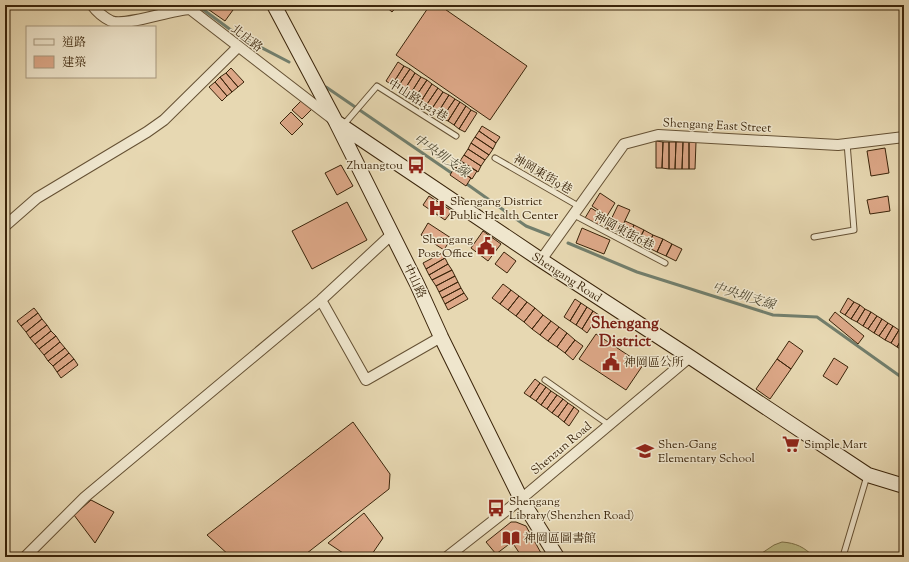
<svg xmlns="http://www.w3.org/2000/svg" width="909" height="562" viewBox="0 0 909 562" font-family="'Sorts Mill Goudy','Noto Serif TC',serif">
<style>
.green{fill:#bebc87;stroke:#7c7048}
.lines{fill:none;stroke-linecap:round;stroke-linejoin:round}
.stream{stroke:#727e6c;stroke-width:3}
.building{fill:#dda888;stroke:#3a240a}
.lane-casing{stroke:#655134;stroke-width:7}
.street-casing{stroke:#655134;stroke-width:12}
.secondary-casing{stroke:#3a240a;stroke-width:16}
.lane{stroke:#efe6cd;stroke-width:5}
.street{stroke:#efe6cd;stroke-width:10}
.secondary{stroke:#efe6cd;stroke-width:14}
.labels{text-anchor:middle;stroke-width:3;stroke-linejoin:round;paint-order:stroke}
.street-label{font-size:12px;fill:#3a240a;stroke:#efe6cd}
.poi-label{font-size:12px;fill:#3a240a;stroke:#efe6cd;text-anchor:start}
.water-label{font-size:13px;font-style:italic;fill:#514a33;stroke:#efe6cd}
.district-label{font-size:16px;font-weight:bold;fill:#7a1f14;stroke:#efe6cd}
</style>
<rect width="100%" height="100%" fill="#e7d8b2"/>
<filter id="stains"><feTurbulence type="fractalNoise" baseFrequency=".005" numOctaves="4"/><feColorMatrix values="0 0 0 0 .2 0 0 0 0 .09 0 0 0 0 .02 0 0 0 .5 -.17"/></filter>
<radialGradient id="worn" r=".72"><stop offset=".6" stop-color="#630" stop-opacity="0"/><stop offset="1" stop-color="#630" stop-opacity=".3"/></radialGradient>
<path class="green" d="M 782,542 C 796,543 804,547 814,557 L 756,557 L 774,545 Z"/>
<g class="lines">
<path class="stream" d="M 197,5 L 239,36 L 289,62
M 326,87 L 453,174
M 464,182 L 526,226 L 549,235
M 568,243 L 637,272 L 773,315 L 817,317 L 904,379"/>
</g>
<path class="building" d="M 202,5 L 225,5 L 233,10 L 225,21 Z
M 384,5 L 398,5 L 392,12 Z
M 430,5 L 439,5 L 527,66 L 490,120 L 396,55 Z
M 398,62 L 404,66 L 392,85 L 386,81 Z
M 404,66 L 410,69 L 397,88 L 392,85 Z
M 231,68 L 244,82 L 238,87 L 226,73 Z
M 410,69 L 415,73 L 403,92 L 397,88 Z
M 226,73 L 238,87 L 232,92 L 220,77 Z
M 415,73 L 421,77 L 409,96 L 403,92 Z
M 220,77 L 232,92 L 227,96 L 215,82 Z
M 421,77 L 427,80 L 414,99 L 409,96 Z
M 427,80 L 432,84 L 420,103 L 414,99 Z
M 215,82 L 227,96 L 222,101 L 209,87 Z
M 432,84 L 438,88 L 425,107 L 420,103 Z
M 438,88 L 443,92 L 431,110 L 425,107 Z
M 443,92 L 449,95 L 437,114 L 431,110 Z
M 449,95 L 455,99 L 442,118 L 437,114 Z
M 303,99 L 312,109 L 302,119 L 292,110 Z
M 455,99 L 460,102 L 448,121 L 442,118 Z
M 460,102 L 466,106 L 454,125 L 448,121 Z
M 466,106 L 471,110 L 459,129 L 454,125 Z
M 471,110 L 477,113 L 465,132 L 459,129 Z
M 291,112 L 303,124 L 292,135 L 280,123 Z
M 482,126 L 500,137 L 496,143 L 479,131 Z
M 479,131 L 496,143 L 493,149 L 475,137 Z
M 475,137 L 493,149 L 489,155 L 471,143 Z
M 656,141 L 663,142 L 662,168 L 656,168 Z
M 663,142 L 669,142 L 669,169 L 662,168 Z
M 669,142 L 676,142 L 675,169 L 669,169 Z
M 676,142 L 683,142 L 682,169 L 675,169 Z
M 683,142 L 689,142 L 689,169 L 682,169 Z
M 689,142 L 696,142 L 695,169 L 689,169 Z
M 471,143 L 489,155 L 485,160 L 468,149 Z
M 885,148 L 889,173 L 871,176 L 867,151 Z
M 468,149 L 485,160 L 481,166 L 464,155 Z
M 464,155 L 481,166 L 478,172 L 460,161 Z
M 461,161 L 477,171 L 472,179 L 456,168 Z
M 341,165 L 353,186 L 337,195 L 325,173 Z
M 455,167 L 471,178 L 466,186 L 450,175 Z
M 600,193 L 615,203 L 607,216 L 592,206 Z
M 429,196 L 452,211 L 445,220 L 423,205 Z
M 888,196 L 890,211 L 870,214 L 867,200 Z
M 347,202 L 367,240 L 312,269 L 292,231 Z
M 618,205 L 630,210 L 619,233 L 607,228 Z
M 591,208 L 604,216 L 599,225 L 585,218 Z
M 625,221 L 634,225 L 628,238 L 619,233 Z
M 428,223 L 451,238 L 444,250 L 421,235 Z
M 634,225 L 644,230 L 638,242 L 628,238 Z
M 582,228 L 610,240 L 604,254 L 576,243 Z
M 644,230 L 653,235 L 647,247 L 638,242 Z
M 483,231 L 501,244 L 488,261 L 471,248 Z
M 653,235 L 663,239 L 657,252 L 647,247 Z
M 663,239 L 672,244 L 666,256 L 657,252 Z
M 672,244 L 682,249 L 676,261 L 666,256 Z
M 504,252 L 516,261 L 507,273 L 495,264 Z
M 442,253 L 445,258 L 426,269 L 423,263 Z
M 445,258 L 448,264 L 429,275 L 426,269 Z
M 448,264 L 452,270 L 432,280 L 429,275 Z
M 452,270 L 455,276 L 436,286 L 432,280 Z
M 455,276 L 458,282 L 439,292 L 436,286 Z
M 458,282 L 461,288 L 442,298 L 439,292 Z
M 503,284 L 511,290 L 500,304 L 492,298 Z
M 461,288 L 464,293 L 445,304 L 442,298 Z
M 511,290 L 519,296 L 508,310 L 500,304 Z
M 464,293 L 468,299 L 448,310 L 445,304 Z
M 519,296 L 527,302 L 516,316 L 508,310 Z
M 848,298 L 854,302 L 845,315 L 840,312 Z
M 575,299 L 581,303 L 570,321 L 564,317 Z
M 527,302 L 535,308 L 524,322 L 516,316 Z
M 854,302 L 860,305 L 851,319 L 845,315 Z
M 581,303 L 587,307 L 576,325 L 570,321 Z
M 860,305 L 865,309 L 857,322 L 851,319 Z
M 587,307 L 593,311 L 582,329 L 576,325 Z
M 34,308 L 38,313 L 21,326 L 17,321 Z
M 535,308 L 543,315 L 532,329 L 524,322 Z
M 865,309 L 871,312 L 863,326 L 857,322 Z
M 593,311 L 599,315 L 587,333 L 582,329 Z
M 835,312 L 864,336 L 858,344 L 829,320 Z
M 871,312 L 877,316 L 868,329 L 863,326 Z
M 38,313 L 42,319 L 26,332 L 21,326 Z
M 543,315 L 551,321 L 540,335 L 532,329 Z
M 877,316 L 882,319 L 874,333 L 868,329 Z
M 42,319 L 47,325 L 30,338 L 26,332 Z
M 882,319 L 888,323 L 879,336 L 874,333 Z
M 551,321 L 559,327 L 548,341 L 540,335 Z
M 888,323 L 893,326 L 885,340 L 879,336 Z
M 47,325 L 51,331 L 35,344 L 30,338 Z
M 893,326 L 899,330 L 891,343 L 885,340 Z
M 559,327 L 567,333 L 557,347 L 548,341 Z
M 899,330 L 904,333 L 904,335 L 897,347 L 891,343 Z
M 51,331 L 56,336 L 39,349 L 35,344 Z
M 567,333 L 575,340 L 565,353 L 557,347 Z
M 596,334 L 643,365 L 626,390 L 579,359 Z
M 904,335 L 904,347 L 902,350 L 897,347 Z
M 56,336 L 60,342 L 44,355 L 39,349 Z
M 575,340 L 583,346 L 573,360 L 565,353 Z
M 789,341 L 803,351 L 791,369 L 777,359 Z
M 60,342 L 65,348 L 48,361 L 44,355 Z
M 65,348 L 69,353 L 53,366 L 48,361 Z
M 69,353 L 74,359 L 57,372 L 53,366 Z
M 834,358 L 848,367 L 837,385 L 823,376 Z
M 74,359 L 78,365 L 61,378 L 57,372 Z
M 777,359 L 791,369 L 770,399 L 756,389 Z
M 535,379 L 540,383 L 530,397 L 524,393 Z
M 540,383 L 546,387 L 536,401 L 530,397 Z
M 546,387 L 551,391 L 541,405 L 536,401 Z
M 551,391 L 557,395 L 547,409 L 541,405 Z
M 557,395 L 563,399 L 552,413 L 547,409 Z
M 563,399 L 568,403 L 558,417 L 552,413 Z
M 568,403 L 574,407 L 564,422 L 558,417 Z
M 574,407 L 579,411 L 569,426 L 564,422 Z
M 353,422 L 390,474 L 389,489 L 302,557 L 231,557 L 207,535 Z
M 91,500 L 114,512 L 95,543 L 74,515 Z
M 364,513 L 383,538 L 370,557 L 349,557 L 328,543 Z
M 511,522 L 516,522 L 526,526 L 541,553 L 535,557 L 522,557 L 514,545 L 508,545 L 496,554 L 486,542 Z"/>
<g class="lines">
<g class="lane-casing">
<path id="lane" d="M 342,122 L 346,122 L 377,86 L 456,136
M 495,158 L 580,207
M 574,215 L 665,263
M 814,237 L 854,230 L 847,143
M 545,380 L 609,425
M 846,557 L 844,553 L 867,476"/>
</g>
<g class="street-casing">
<path id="street" d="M 92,5 C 97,12 103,17 111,21 C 125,27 170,10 190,9 L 334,120
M 5,226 L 37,198 L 147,132 L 164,120 L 238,47
M 541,260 L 624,144 L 658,135 L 838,145 L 904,137
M 321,300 L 366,380 L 441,337
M 25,557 L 85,497 L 321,300 L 391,235
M 447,557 L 521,499 L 690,357"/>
</g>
<g class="secondary-casing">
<path id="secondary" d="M 274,5 L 336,122 L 417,284 L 441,337 L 521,499 L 557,557
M 336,122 L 541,260 L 690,357 L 868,475 L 904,486"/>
</g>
<use href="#lane" class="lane"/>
<use href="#street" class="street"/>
<use href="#secondary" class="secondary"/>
</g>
<defs>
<g id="bus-bare" transform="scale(1.38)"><path d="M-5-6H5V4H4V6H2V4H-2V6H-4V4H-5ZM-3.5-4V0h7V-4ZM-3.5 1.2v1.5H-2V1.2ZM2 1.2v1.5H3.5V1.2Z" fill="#8f2418" stroke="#efe6cd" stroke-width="2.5" paint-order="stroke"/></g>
<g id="hospital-bare" transform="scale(1.38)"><path d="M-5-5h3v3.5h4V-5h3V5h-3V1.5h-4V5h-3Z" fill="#8f2418" stroke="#efe6cd" stroke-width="2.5" paint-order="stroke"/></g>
<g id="civic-bare" transform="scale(1.38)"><path d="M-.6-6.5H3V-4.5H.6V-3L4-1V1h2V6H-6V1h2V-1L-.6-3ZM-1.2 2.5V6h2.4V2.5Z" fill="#8f2418" stroke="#efe6cd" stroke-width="2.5" paint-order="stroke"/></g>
<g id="supermarket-bare" transform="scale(1.38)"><path d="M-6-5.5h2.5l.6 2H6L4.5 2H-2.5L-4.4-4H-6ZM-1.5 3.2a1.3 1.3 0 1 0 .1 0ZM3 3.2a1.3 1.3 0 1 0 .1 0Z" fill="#8f2418" stroke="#efe6cd" stroke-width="2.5" paint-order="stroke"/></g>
<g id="school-bare" transform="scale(1.38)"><path d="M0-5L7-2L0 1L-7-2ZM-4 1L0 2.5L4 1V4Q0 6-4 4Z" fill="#8f2418" stroke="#efe6cd" stroke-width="2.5" paint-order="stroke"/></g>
<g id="library-bare" transform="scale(1.38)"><path d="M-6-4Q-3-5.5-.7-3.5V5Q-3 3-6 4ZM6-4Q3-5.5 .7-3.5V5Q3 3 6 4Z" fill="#8f2418" stroke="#efe6cd" stroke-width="2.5" paint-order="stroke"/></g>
</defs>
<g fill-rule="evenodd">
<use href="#bus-bare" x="416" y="165"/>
<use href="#hospital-bare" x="437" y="208"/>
<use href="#civic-bare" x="486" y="246"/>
<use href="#civic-bare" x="611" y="362"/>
<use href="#supermarket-bare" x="791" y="444"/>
<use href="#school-bare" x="645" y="451"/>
<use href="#bus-bare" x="496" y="508"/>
<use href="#library-bare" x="511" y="538"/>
</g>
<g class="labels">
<g class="street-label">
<text transform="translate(247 38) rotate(38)" y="4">北庄路</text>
<text transform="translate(418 100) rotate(32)" y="4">中山路1323巷</text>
<text transform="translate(717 125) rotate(3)" y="4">Shengang East Street</text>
<text transform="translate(543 174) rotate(30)" y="4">神岡東街9巷</text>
<text transform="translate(624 231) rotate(28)" y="4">神岡東街6巷</text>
<text transform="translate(567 277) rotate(33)" y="4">Shengang Road</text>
<text transform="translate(415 281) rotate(64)" y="4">中山路</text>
<text transform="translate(561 448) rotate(-40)" y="4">Shenzun Road</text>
</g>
<g class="poi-label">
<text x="403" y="169" text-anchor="end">Zhuangtou</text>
<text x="450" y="205">Shengang District<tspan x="450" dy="14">Public Health Center</tspan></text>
<text x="473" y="243" text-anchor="end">Shengang<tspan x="473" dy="14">Post Office</tspan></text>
<text x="624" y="366">神岡區公所</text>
<text x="658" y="448">Shen-Gang<tspan x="658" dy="14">Elementary School</tspan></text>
<text x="804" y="448">Simple Mart</text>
<text x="509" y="505">Shengang<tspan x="509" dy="14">Library(Shenzhen Road)</tspan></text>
<text x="524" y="542">神岡區圖書館</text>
</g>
<g class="water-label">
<text transform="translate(442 155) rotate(35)" y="5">中央圳支線</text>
<text transform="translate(744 295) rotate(17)" y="5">中央圳支線</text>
</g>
<g class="district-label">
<text x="625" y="328">Shengang<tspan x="625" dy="18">District</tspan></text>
</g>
</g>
<rect width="909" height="562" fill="none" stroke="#e7d8b2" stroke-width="20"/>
<rect x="6" y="6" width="897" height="550" fill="none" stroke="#3a240a" stroke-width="2"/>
<rect x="10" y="10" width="889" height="542" fill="none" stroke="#3a240a"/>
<rect x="26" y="26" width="130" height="52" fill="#efe6cd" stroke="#a7987f"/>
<rect x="34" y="39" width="20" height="6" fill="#efe6cd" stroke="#a7987f"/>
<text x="62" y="46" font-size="12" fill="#3a240a">道路</text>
<rect x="34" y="56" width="20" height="12" fill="#dda888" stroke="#a7987f"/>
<text x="62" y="66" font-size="12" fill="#3a240a">建築</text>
<rect width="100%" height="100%" filter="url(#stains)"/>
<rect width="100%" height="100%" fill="url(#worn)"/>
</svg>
